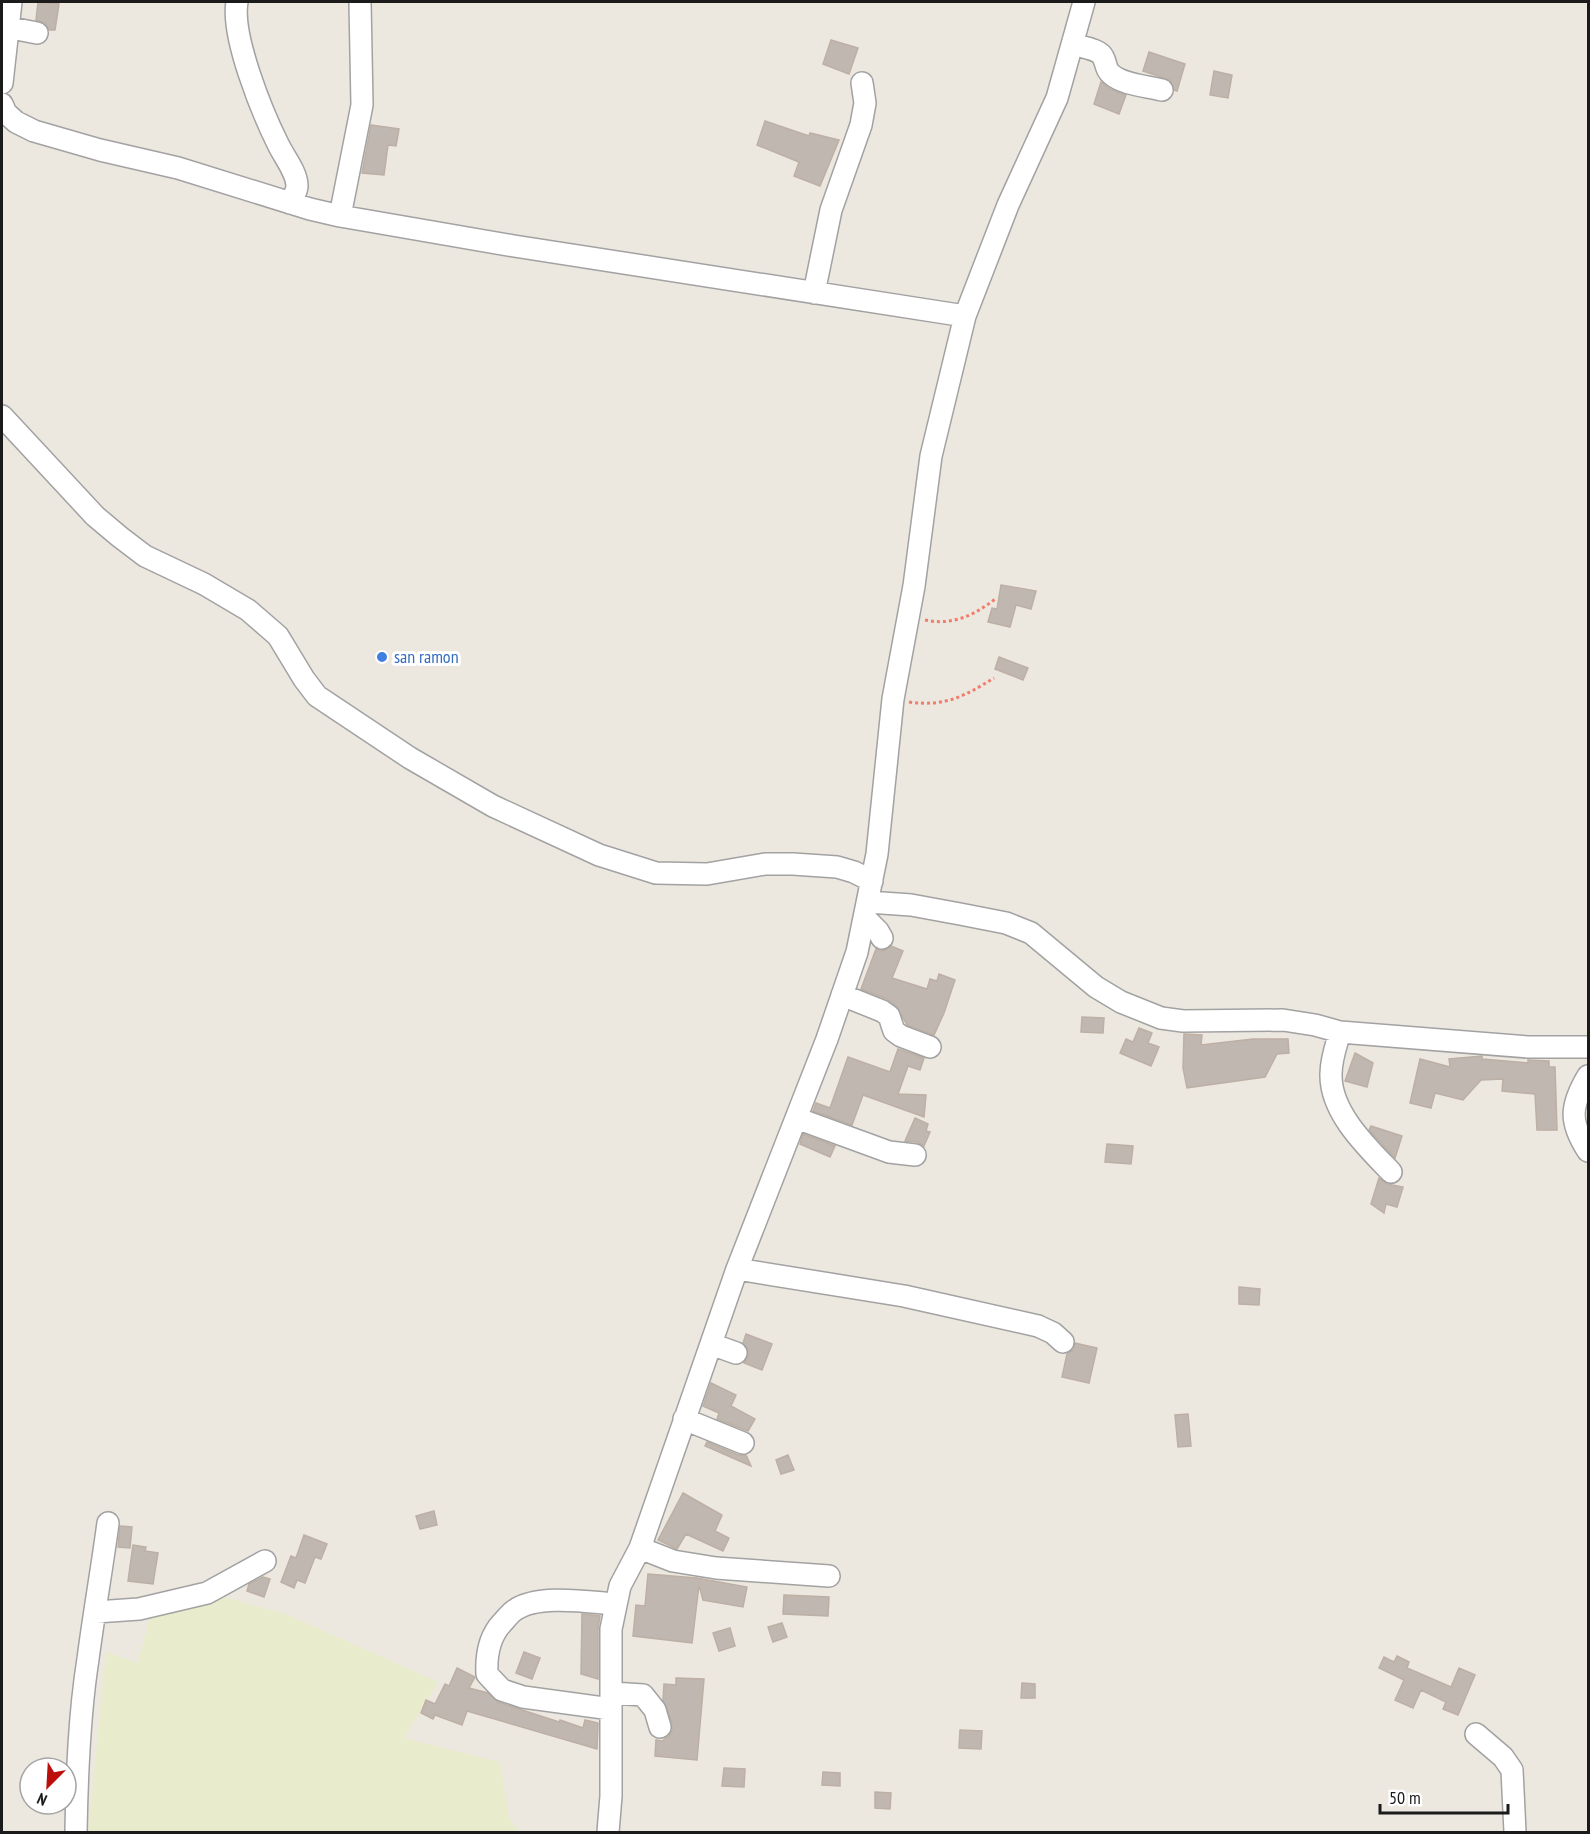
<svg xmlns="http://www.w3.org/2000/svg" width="1590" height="1834" viewBox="0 0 1590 1834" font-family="'PT Sans Narrow',sans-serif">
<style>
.farmland{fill:#e8ebcc}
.building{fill:#c0b8b0;stroke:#bdafa4;stroke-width:1.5}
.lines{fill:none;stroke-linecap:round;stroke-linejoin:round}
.minor-casing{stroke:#a2a2a2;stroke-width:24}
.path{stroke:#f27c6b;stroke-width:3;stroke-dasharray:3 3;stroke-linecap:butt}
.minor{stroke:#fff;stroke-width:21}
.shop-dot{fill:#3f7fe0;stroke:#fff;stroke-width:2}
.labels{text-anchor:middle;stroke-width:6;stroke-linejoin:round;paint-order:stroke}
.shop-label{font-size:18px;fill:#366cbe;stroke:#fff;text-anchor:start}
</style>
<rect width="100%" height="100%" fill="#ece8e0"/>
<path class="farmland" d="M 228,1598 L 288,1615 L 438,1682 L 404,1738 L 500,1762 L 509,1817 L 519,1832 L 88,1832 L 106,1652 L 138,1663 L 153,1604 Z"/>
<path class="building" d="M 38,2 L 59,4 L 55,30 L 49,30 L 45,23 L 36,20 Z
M 831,40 L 858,48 L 849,74 L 823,64 Z
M 1149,52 L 1185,64 L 1177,91 L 1174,90 L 1170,80 L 1143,71 Z
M 1214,71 L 1232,75 L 1228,98 L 1210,95 Z
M 1101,82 L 1110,89 L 1126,95 L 1119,114 L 1094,104 Z
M 765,121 L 809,136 L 810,133 L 839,140 L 820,186 L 794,176 L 799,162 L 757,145 Z
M 371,125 L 399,129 L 396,146 L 388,145 L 384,175 L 362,173 Z
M 1001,585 L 1036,591 L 1031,609 L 1016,605 L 1010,627 L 988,622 L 992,608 L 997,609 Z
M 999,657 L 1028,668 L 1023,680 L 995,669 Z
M 891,946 L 903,951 L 892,978 L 927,989 L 930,979 L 937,981 L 939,974 L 955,980 L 944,1013 L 934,1035 L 907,1025 L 896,1006 L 887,999 L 861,989 L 876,949 L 883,951 Z
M 1082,1017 L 1104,1018 L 1103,1033 L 1081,1032 Z
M 1139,1028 L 1152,1033 L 1148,1043 L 1159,1047 L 1151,1066 L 1120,1053 L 1126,1039 L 1133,1042 Z
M 1184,1034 L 1202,1035 L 1201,1045 L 1253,1039 L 1288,1039 L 1289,1053 L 1277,1054 L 1265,1077 L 1187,1088 L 1183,1068 Z
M 898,1049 L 924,1058 L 920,1070 L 908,1066 L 898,1094 L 926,1095 L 924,1117 L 863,1095 L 852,1125 L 813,1111 L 816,1103 L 830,1108 L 848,1057 L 890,1072 Z
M 1355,1053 L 1373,1063 L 1367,1087 L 1345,1081 Z
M 1482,1056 L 1482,1059 L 1528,1063 L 1528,1060 L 1549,1061 L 1549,1067 L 1555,1067 L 1557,1130 L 1537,1130 L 1535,1094 L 1502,1091 L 1503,1079 L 1481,1080 L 1463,1100 L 1435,1093 L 1431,1108 L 1410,1103 L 1420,1059 L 1450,1067 L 1449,1059 Z
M 915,1118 L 928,1124 L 926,1131 L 930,1132 L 924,1146 L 917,1142 L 905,1141 Z
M 1371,1126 L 1402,1136 L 1395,1158 L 1369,1130 Z
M 803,1134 L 835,1146 L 830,1157 L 800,1144 Z
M 1107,1144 L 1133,1146 L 1131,1164 L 1105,1162 Z
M 1379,1178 L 1387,1184 L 1403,1187 L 1397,1207 L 1386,1204 L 1384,1213 L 1371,1204 Z
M 1239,1287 L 1260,1289 L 1259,1305 L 1239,1304 Z
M 746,1334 L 772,1344 L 762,1370 L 744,1363 L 748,1357 L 748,1350 L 743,1343 Z
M 1075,1343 L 1097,1348 L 1089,1383 L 1062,1377 L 1067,1354 L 1073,1350 Z
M 711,1383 L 736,1395 L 731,1406 L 755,1419 L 748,1431 L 717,1419 L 719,1413 L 703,1406 Z
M 1188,1414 L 1191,1446 L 1178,1447 L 1175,1415 Z
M 707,1442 L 738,1455 L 746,1455 L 751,1466 L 705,1446 Z
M 788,1455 L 794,1470 L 781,1474 L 776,1460 Z
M 683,1493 L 722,1515 L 715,1531 L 729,1538 L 723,1551 L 686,1534 L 677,1549 L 658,1540 Z
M 434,1511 L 437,1525 L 420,1529 L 416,1516 Z
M 120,1526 L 132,1527 L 130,1548 L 118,1547 Z
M 304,1535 L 327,1544 L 321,1559 L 315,1557 L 305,1583 L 297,1580 L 294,1588 L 281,1582 L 291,1556 L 296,1558 Z
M 133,1545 L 146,1547 L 145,1551 L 158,1553 L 153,1584 L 128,1581 Z
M 648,1574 L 697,1578 L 747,1587 L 743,1607 L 703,1600 L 699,1585 L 692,1643 L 633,1636 L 636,1605 L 645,1606 Z
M 263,1577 L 270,1579 L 264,1597 L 247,1591 L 249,1584 Z
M 784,1595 L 829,1597 L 828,1616 L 783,1614 Z
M 582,1614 L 600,1616 L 598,1629 L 598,1679 L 581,1674 Z
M 782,1623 L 787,1637 L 773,1642 L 768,1627 Z
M 730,1628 L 735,1646 L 719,1651 L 713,1633 Z
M 524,1652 L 540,1658 L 532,1679 L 516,1673 Z
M 1397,1656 L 1409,1662 L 1407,1668 L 1451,1687 L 1459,1668 L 1475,1675 L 1458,1715 L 1443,1709 L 1446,1702 L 1421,1690 L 1413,1708 L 1395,1700 L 1404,1680 L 1379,1668 L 1384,1657 L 1394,1662 Z
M 457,1668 L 475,1677 L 469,1688 L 488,1693 L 498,1702 L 559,1722 L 560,1720 L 583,1728 L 585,1720 L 598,1723 L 597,1749 L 467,1711 L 462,1725 L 435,1715 L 433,1719 L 421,1713 L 426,1700 L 435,1704 L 445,1684 L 449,1686 Z
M 676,1678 L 704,1679 L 697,1760 L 655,1756 L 656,1740 L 662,1741 L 669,1736 L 672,1731 L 672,1723 L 663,1700 L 664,1684 L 676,1685 Z
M 1022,1683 L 1035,1684 L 1035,1698 L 1021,1698 Z
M 960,1730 L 982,1731 L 981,1749 L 959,1748 Z
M 724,1768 L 745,1769 L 744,1787 L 722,1786 Z
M 823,1772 L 840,1773 L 840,1786 L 822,1785 Z
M 875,1792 L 891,1793 L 890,1809 L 875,1808 Z"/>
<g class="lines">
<g class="minor-casing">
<path id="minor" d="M 237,2 C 231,36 262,112 278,144 C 284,157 297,172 297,186 C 297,192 292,199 290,203
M 6,27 L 37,33
M 1073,44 C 1081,47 1099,49 1103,57 C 1107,64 1105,69 1111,74 C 1123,85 1147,86 1162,90
M 2,83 L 11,2
M 2,104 L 6,113 L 16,122 L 34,131 L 100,150 L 178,168 L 310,209 L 340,216 L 514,246 L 965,316 L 931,456 L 914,586 L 893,699 L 877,854 L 857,952 L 827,1039 L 737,1269 L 640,1548 L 620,1586 L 611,1629 L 611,1796 L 608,1832
M 340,216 L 362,105 L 360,2
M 814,293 L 831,210 L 861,125 L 865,103 L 862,83
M 965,316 L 1008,205 L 1057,98 L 1084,2
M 2,416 L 95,516 L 120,537 L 145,556 L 204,584 L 248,610 L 278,636 L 304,679 L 317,696 L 410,758 L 493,806 L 599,855 L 656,873 L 707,874 L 765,864 L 793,864 L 837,867 L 854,872 L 872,881
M 868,902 L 911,905 L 960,914 L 1006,923 L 1031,933 L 1096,987 L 1121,1002 L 1161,1018 L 1183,1021 L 1283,1020 L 1315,1025 L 1340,1032 L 1528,1047 L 1588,1047
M 865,918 L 878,931 L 882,938
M 842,995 L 882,1011 L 889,1016 L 894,1031 L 901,1036 L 930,1047
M 1340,1032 C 1336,1046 1331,1059 1331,1074 C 1330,1112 1366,1146 1391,1172
M 1588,1076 C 1570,1106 1569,1122 1588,1151
M 796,1118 L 889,1152 L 915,1155
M 737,1269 L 904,1296 L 1038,1326 L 1053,1333 L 1063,1342
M 711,1344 L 736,1353
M 684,1419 L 743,1443
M 640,1548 L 673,1561 L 716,1568 L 829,1576
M 96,1612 L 139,1609 L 207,1593 L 265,1561
M 612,1693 L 643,1695 L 655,1710 L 660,1727
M 611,1709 L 523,1697 L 502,1690 L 487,1674 C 486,1655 489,1637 502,1623 C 506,1619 510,1613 515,1610 C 538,1594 588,1602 615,1604
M 1476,1734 L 1503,1757 L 1512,1770 L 1515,1832
M 76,1832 C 77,1775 79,1716 88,1659 C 94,1613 102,1568 108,1523"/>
</g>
<path class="path" d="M 925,620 C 952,626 975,615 995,599
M 909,702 C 945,707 965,696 994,678"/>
<use href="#minor" class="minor"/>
</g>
<circle class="shop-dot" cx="382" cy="657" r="6"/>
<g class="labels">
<g class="shop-label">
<text x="394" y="663">san ramon</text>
</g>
</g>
<rect width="1590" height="1834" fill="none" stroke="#1b1b1b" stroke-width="6"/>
<g transform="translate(48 1786) rotate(204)"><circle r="28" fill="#ffffff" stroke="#a4a4a4" stroke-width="1.5"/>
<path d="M0-4.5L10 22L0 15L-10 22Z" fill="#bc0e0a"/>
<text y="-9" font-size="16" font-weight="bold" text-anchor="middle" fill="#1b1b1b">N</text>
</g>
<path d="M1380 1804v9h128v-9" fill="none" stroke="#1b1b1b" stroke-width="3"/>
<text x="1389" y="1804" font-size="18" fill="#1b1b1b" stroke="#ffffff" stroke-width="4.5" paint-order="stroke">50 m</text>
</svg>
